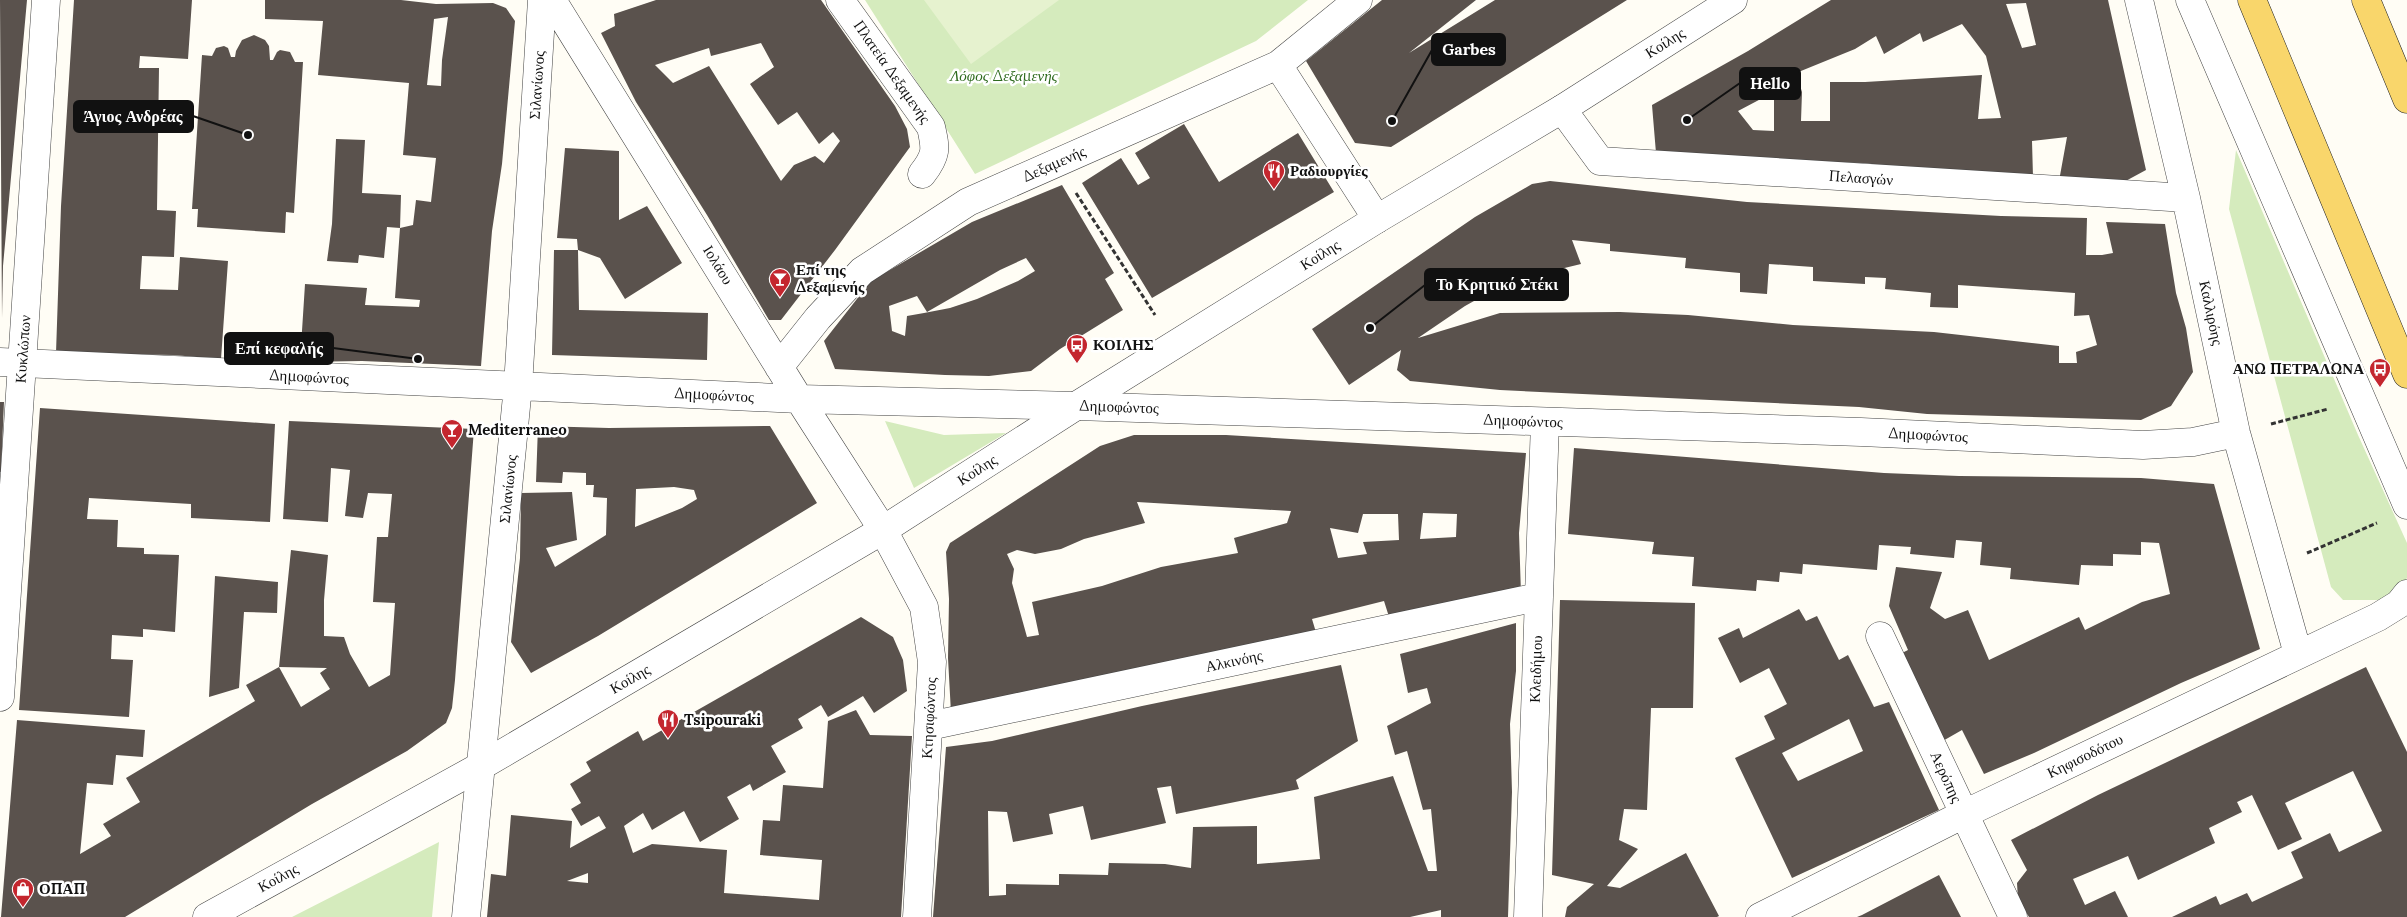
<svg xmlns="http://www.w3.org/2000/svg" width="2407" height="917" viewBox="0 0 2407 917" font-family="Lora,serif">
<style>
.green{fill:#d5ebbd}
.pitch{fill:#e6f2cf}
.building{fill:#5a524d;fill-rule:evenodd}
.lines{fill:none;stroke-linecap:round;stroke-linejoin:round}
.minor-casing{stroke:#444;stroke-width:29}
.tertiary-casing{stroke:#444;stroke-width:29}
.primary-casing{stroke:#222;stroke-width:29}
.path{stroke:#333;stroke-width:3;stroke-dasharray:5 2.5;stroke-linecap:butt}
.minor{stroke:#fff;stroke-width:28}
.tertiary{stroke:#fff;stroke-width:28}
.primary{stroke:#f9d66b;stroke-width:28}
.labels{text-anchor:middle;stroke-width:5;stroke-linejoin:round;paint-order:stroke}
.street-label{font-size:15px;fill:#111;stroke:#fff}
.park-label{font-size:15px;font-style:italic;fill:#2f6b1f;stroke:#fff}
.poi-label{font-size:15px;font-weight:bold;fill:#111;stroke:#fff;text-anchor:start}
.leader{fill:none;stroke:#111;stroke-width:2}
.callout-dot{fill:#111;stroke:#fff;stroke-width:2}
.callout{fill:#111;stroke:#111;stroke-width:2}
.callout-label{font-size:16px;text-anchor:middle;font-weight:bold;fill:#fff}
</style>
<rect width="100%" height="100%" fill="#fffdf5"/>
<path class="green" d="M 865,0 L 1308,0 L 1256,41 L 975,174 Z
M 2236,150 L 2358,435 L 2407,543 L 2407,578 L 2397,591 L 2384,600 L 2343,600 L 2331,587 L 2229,209 Z
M 885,421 L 944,435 L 1006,433 L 914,488 Z
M 439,842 L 432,917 L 292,917 Z"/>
<path class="pitch" d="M 924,0 L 1059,0 L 971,64 Z"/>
<path class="building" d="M 0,0 L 27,0 L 3,266 L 2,318 Z
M 74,0 L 192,0 L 188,59 L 140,56 L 139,68 L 159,68 L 157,210 L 176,211 L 174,257 L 142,256 L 140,289 L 178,290 L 180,257 L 228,261 L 221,359 L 173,355 L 56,353 L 61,206 Z
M 265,0 L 401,0 L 436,4 L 493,3 L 506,8 L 515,21 L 502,164 L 492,231 L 481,366 L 362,361 L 300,362 L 305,284 L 367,288 L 365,305 L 419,307 L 420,300 L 395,298 L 400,228 L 413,225 L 416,200 L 431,202 L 436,158 L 403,155 L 409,83 L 318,75 L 323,21 L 265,19 ZM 448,17 L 442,60 L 441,86 L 427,85 L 434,19 Z
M 656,0 L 821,0 L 895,106 L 907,129 L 910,147 L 835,250 L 781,320 L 769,320 L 707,215 L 636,102 L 601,33 L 615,26 L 614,14 ZM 761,43 L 774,67 L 750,84 L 778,125 L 797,112 L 819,144 L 833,132 L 840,141 L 824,163 L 815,156 L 794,165 L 781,181 L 709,66 L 673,83 L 655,65 L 709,48 L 711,56 Z
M 1382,0 L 1476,0 L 1409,53 L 1495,0 L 1627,0 L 1391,147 L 1355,143 L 1306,61 Z
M 1831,0 L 2108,0 L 2146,170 L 2109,190 L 2059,181 L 2067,137 L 2032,141 L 2033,177 L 1974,177 L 1864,163 L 1774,162 L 1656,153 L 1652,105 L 1748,51 ZM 2026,3 L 2036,45 L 2022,48 L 2006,4 ZM 1962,24 L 1986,56 L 2001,118 L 1978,119 L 1982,75 L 1865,82 L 1830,82 L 1830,121 L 1801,121 L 1802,92 L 1796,73 L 1855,49 L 1876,36 L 1884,54 L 1920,33 L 1923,42 ZM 1774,92 L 1774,131 L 1753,130 L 1738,111 Z
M 254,35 L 265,40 L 269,46 L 270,60 L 273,60 L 277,52 L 280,50 L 290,52 L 295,62 L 303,62 L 294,213 L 286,212 L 285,233 L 197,227 L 198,209 L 192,209 L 202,55 L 212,56 L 216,48 L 224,46 L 228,48 L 231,57 L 235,57 L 236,51 L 242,40 Z
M 1184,124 L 1219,182 L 1298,133 L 1334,192 L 1152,298 L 1082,183 L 1121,158 L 1138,185 L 1150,178 L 1135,153 Z
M 336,139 L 365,140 L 362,193 L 401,195 L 400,228 L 387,227 L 384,258 L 359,255 L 358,263 L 327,261 L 332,224 Z
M 565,148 L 619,151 L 619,220 L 647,206 L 682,263 L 625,299 L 600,258 L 578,250 L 577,239 L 557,238 Z
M 1550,181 L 1747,202 L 2001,216 L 2087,218 L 2086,255 L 2102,255 L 2113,253 L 2106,222 L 2165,224 L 2176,293 L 2186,328 L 2193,372 L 2171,406 L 2141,420 L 1927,414 L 1859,407 L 1500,390 L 1410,381 L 1397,370 L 1401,350 L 1349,385 L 1312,329 L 1475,217 L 1532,184 ZM 1572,240 L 1610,244 L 1610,251 L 1686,258 L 1685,268 L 1740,273 L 1740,292 L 1767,294 L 1769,264 L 1813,267 L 1813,281 L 1865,284 L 1865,277 L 1886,278 L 1885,289 L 1931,293 L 1930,307 L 1958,308 L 1958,285 L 2075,293 L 2074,316 L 2089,315 L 2097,345 L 2076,352 L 2077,363 L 2059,363 L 2059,346 L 1934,332 L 1793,325 L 1688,315 L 1620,312 L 1500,313 L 1418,338 L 1465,306 L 1510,281 L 1581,264 Z
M 1062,185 L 1114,273 L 1105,279 L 1123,310 L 1060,349 L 1031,371 L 989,376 L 945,375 L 835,369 L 824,341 L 871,281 L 972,222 ZM 1026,258 L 1035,271 L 1018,281 L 977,299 L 950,308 L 924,313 L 907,316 L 905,336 L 892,331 L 889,306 L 917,296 L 927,312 L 1000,270 Z
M 554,250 L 578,250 L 579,310 L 708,313 L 707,360 L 552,355 Z
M 0,402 L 4,402 L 1,472 L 0,472 Z
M 40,408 L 275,424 L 270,522 L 191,518 L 191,504 L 89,498 L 87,519 L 118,520 L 117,547 L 144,548 L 144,554 L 179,555 L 175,632 L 143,629 L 143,637 L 112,635 L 111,659 L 133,660 L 129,717 L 19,710 Z
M 289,421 L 474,429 L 455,680 L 452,708 L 446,723 L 407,751 L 312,804 L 125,917 L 1,917 L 17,720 L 145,730 L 143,757 L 116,755 L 113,785 L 87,783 L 80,854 L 111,836 L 103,824 L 140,802 L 126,778 L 255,701 L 246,685 L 279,667 L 291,550 L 328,555 L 324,600 L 324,636 L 344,637 L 350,654 L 369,687 L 390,675 L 395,603 L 373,602 L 377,537 L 388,537 L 392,494 L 368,493 L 363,518 L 345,516 L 350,470 L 331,468 L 328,522 L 283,519 ZM 279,667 L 327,668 L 320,673 L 330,689 L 301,707 Z
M 538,426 L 609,428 L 770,426 L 817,503 L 598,636 L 531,673 L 511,642 L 520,558 L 521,493 L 572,492 L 577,540 L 546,548 L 555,567 L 606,535 L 607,498 L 593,497 L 594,485 L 586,485 L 586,473 L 563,472 L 562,483 L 536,482 ZM 674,487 L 694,490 L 697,499 L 682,508 L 635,527 L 636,489 Z
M 1134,435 L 1226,435 L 1526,453 L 1519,533 L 1521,594 L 1390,620 L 1384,601 L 1312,619 L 1318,639 L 951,713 L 948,658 L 949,599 L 946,552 L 950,543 L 1100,446 ZM 1137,502 L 1291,511 L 1287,523 L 1234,538 L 1238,553 L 1161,567 L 1102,586 L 1032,602 L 1039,635 L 1027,637 L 1012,583 L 1014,569 L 1007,554 L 1017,550 L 1035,554 L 1061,549 L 1084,539 L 1145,523 ZM 1423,513 L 1457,514 L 1456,537 L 1420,539 ZM 1363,514 L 1398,514 L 1399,540 L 1363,542 L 1367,554 L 1338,558 L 1330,528 L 1358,533 Z
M 1574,448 L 1884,473 L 1959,476 L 2141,478 L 2214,484 L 2260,649 L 2181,683 L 2034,753 L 1984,774 L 1962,730 L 1941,742 L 1898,655 L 1908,650 L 1889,606 L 1896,567 L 1942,572 L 1930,608 L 1945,619 L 1968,610 L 1989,660 L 2079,617 L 2085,630 L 2142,602 L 2170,594 L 2159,543 L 2141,542 L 2141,555 L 2113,554 L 2113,566 L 2081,565 L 2079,585 L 2010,579 L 2011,568 L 1980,565 L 1982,542 L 1956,540 L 1954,558 L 1910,554 L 1911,547 L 1879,545 L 1877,570 L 1803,564 L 1802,574 L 1780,572 L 1779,582 L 1757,580 L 1756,591 L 1692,586 L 1694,557 L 1652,554 L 1654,542 L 1568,534 Z
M 215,576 L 278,582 L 277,613 L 244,612 L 239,688 L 209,697 Z
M 1560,600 L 1695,603 L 1693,708 L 1651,708 L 1647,810 L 1624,809 L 1619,840 L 1638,849 L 1607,886 L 1620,888 L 1686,853 L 1719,916 L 1717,917 L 1565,917 L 1567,907 L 1594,884 L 1552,875 Z
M 1799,609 L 1806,621 L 1817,616 L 1839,660 L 1848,655 L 1874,707 L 1889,702 L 1939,810 L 1792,878 L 1735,758 L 1775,739 L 1764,716 L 1787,704 L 1769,668 L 1740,683 L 1718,638 L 1739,628 L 1743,638 ZM 1849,719 L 1863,751 L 1798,781 L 1782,753 Z
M 861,617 L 893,637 L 903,660 L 907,691 L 874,713 L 863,696 L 828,717 L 821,705 L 798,719 L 803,728 L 771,746 L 786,772 L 753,791 L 750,784 L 727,797 L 739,819 L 700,842 L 684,811 L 652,830 L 643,813 L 624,826 L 633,853 L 652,844 L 727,850 L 724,893 L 819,900 L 822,860 L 760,855 L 763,820 L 780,821 L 783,785 L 823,788 L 828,721 L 856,710 L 870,735 L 912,736 L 901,917 L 487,917 L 491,874 L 506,876 L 511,815 L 572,821 L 570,848 L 606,828 L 599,816 L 581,826 L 571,809 L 581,803 L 570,784 L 591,771 L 586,762 L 638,731 L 643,741 ZM 588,873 L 588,883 L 567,881 Z
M 1516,623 L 1516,671 L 1510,724 L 1512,792 L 1508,917 L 1441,917 L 1441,910 L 1410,917 L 933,917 L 946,747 L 992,741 L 1142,706 L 1341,665 L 1358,741 L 1296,780 L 1299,789 L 1176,814 L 1171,786 L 1157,788 L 1166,823 L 1091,840 L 1083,806 L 1049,814 L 1053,834 L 1013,842 L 1007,812 L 988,811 L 989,896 L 1006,895 L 1006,884 L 1059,885 L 1059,874 L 1108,875 L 1109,863 L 1165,864 L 1191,868 L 1193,827 L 1257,826 L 1257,864 L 1320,859 L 1314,797 L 1393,776 L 1428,871 L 1437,871 L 1431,809 L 1423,810 L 1407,751 L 1395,755 L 1387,726 L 1431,703 L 1427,688 L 1408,693 L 1400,654 Z
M 2366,667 L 2407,752 L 2407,917 L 2172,917 L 2216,896 L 2220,905 L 2247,893 L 2252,902 L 2303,878 L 2291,852 L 2330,833 L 2339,852 L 2382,831 L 2353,771 L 2285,803 L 2302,839 L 2278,850 L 2252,795 L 2237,802 L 2242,812 L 2209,828 L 2215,843 L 2138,880 L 2128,856 L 2073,879 L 2085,905 L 2115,891 L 2128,917 L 2029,917 L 2018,900 L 2017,883 L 2027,870 L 2011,840 L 2098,795 Z
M 1939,875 L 1961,917 L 1857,917 L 1862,915 Z"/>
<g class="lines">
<g class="minor-casing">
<path id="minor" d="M 552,0 L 799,399 L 883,530 L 924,607 L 932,662 L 917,917
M 840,0 L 931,127 C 936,149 937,155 922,174
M 2139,0 L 2186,198 L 2236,433 L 2298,654
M 2190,0 L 2407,505
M 1278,65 L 1377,219
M 1562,109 L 1600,161 L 2186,198
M 0,362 L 799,399 L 1076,406 L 1861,432 L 2143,445 L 2193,442 L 2236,433
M 779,367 L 818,318 L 862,271 L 968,202 L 1278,65 L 1358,0
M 1880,636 L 2013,917
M 929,726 L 1538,597
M 466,917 L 518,386 L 542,0
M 1528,917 L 1545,422
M 1760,917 L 1964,814 L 2378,617 L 2399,604 L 2407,594"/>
</g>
<g class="tertiary-casing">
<path id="tertiary" d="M 0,697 L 46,0
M 207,917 L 481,766 L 883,530 L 1076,406 L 1377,219 L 1562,109 L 1733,0"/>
</g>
<g class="primary-casing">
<path id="primary" d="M 2252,0 L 2407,374
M 2366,0 L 2407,99"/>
</g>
<path class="path" d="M 1076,193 L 1155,315
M 2271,424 L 2328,409
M 2307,553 L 2377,523"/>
<use href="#minor" class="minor"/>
<use href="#tertiary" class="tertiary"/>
<use href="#primary" class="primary"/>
</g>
<defs>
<g id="restaurant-pin" transform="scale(1.125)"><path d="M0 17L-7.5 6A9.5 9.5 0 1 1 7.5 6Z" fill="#c4262e" stroke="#fff"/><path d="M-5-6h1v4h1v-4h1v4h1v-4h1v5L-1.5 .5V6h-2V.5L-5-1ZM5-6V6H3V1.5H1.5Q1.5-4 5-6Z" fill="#fff"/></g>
<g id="bar-pin" transform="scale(1.125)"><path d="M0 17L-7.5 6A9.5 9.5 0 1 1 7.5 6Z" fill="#c4262e" stroke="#fff"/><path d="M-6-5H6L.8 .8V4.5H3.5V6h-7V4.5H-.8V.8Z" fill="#fff"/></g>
<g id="bus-pin" transform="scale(1.125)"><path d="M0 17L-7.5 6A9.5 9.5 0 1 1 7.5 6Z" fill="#c4262e" stroke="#fff"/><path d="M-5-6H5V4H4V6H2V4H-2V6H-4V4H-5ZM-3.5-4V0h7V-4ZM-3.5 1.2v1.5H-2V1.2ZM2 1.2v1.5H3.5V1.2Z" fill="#fff"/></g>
<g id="shop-pin" transform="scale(1.125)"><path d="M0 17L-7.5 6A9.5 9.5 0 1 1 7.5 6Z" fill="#c4262e" stroke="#fff"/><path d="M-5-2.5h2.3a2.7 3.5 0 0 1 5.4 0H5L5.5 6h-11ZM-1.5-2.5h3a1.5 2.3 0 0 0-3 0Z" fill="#fff"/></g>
</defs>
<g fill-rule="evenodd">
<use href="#restaurant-pin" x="1274" y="171"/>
<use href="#bar-pin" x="780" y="279"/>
<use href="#bus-pin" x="1077" y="345"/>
<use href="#bus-pin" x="2380" y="369"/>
<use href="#bar-pin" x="452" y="430"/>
<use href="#restaurant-pin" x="668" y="720"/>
<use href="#shop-pin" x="23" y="889"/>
</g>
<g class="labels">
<g class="street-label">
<text transform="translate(1665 43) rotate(-32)" y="5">Κοίλης</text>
<text transform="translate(892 72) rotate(55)" y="5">Πλατεία Δεξαμενής</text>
<text transform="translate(537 85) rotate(-86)" y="5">Σιλανίωνος</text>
<text transform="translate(1054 164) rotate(-24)" y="5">Δεξαμενής</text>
<text transform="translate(1861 178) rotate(4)" y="5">Πελασγών</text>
<text transform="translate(1320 255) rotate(-32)" y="5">Κοίλης</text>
<text transform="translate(718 265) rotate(58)" y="5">Ιολάου</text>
<text transform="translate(2211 313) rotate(78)" y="5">Καλλιρόης</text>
<text transform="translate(23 349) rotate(-86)" y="5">Κυκλώπων</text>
<text transform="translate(309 377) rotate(3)" y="5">Δημοφώντος</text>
<text transform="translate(714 395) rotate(3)" y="5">Δημοφώντος</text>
<text transform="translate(1119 407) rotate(2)" y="5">Δημοφώντος</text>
<text transform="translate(1523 421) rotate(2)" y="5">Δημοφώντος</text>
<text transform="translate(1928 435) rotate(3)" y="5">Δημοφώντος</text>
<text transform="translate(977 470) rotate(-33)" y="5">Κοίλης</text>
<text transform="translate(508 489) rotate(-84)" y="5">Σιλανίωνος</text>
<text transform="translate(1234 661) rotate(-12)" y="5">Αλκινόης</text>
<text transform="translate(1536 669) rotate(-88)" y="5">Κλειδήμου</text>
<text transform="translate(630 679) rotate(-30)" y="5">Κοίλης</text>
<text transform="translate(929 718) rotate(-87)" y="5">Κτησιφώντος</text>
<text transform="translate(2085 756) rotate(-26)" y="5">Κηφισοδότου</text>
<text transform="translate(1946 777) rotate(65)" y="5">Αερόπης</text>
<text transform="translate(278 878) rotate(-29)" y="5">Κοίλης</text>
</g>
<g class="park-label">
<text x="1004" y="81">Λόφος Δεξαμενής</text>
</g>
<g class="poi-label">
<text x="1290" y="176">Ραδιουργίες</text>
<text x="796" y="275">Επί της<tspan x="796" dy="17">Δεξαμενής</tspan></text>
<text x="1093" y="350">ΚΟΙΛΗΣ</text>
<text x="2364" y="374" text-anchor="end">ΑΝΩ ΠΕΤΡΑΛΩΝΑ</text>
<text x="468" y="435">Mediterraneo</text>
<text x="684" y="725">Tsipouraki</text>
<text x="39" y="894">ΟΠΑΠ</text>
</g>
</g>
<path class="leader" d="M1392 121L1432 50M1687 120L1740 83M248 135L193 116M1370 328L1425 285M418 359L333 348"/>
<g class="callout-dot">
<circle cx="1392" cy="121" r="5"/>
<circle cx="1687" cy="120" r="5"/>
<circle cx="248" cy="135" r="5"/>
<circle cx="1370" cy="328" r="5"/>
<circle cx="418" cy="359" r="5"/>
</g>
<g class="callout">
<rect x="1432" y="34" width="73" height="31" rx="5"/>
<rect x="1740" y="68" width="60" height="31" rx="5"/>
<rect x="74" y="101" width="119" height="31" rx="5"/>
<rect x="1425" y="269" width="143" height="31" rx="5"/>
<rect x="225" y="333" width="108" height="31" rx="5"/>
</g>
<g class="callout-label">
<text x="1469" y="55">Garbes</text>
<text x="1770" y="89">Hello</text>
<text x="133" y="122">Άγιος Ανδρέας</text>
<text x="1497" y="290">Το Κρητικό Στέκι</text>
<text x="279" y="354">Επί κεφαλής</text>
</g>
</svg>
